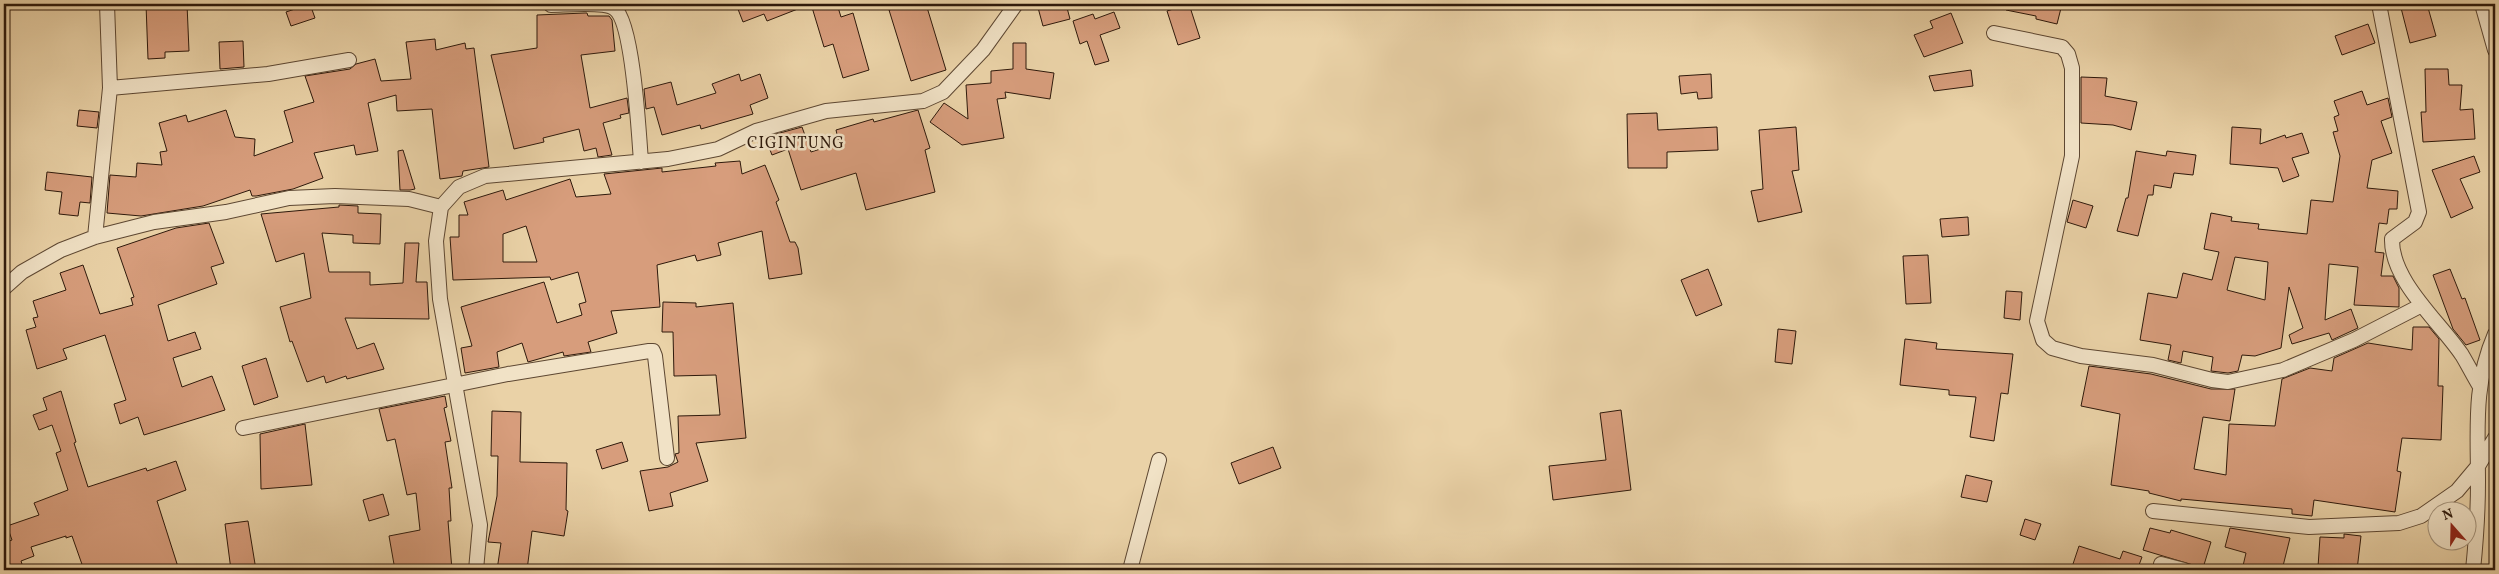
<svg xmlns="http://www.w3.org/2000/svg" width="2499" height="574" viewBox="0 0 2499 574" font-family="Vollkorn,serif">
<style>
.building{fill:#d79d7c;stroke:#2e190b;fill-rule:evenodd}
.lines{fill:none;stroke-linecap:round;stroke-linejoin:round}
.street-casing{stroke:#5d4732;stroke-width:16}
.street{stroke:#f1e2c6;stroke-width:14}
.labels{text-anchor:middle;stroke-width:5;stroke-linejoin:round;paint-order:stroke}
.quarter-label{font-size:16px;letter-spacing:1px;fill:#2e190b;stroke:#f1e2c6}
</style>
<rect width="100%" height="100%" fill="#ead2a7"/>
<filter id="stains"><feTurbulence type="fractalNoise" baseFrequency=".004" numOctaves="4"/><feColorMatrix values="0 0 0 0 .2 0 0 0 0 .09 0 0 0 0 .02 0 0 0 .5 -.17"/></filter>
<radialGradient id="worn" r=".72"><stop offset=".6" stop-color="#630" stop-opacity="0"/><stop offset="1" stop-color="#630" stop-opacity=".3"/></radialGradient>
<path class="building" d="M 146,4 L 187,4 L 189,51 L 165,52 L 165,58 L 148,59 Z
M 310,4 L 315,18 L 291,26 L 286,12 Z
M 736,4 L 808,4 L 808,5 L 767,21 L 764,14 L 743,22 Z
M 811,4 L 837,4 L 841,17 L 853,13 L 869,70 L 843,78 L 833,44 L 824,47 Z
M 911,4 L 926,4 L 946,70 L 911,81 L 889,10 Z
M 1037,4 L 1066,4 L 1070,19 L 1043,26 Z
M 1189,4 L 1200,38 L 1178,45 L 1167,11 Z
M 2007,4 L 2062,4 L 2057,24 L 2036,19 L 2036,16 L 2006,10 Z
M 2400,4 L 2427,4 L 2436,36 L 2410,43 Z
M 1114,12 L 1120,28 L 1100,35 L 1109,61 L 1095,65 L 1087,41 L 1080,44 L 1073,21 L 1093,14 L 1095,19 Z
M 585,13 L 587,13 L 588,16 L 609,16 L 612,20 L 615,51 L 581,55 L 590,108 L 627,98 L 629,113 L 620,115 L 621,118 L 603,123 L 612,155 L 598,157 L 596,148 L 584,151 L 579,129 L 543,138 L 544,142 L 514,149 L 491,55 L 537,48 L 537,15 Z
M 1951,13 L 1963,43 L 1924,57 L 1914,35 L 1933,28 L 1930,21 Z
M 2368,24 L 2375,43 L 2342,55 L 2335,36 Z
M 435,39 L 436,50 L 465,43 L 466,49 L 474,48 L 489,167 L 463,171 L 462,176 L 440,179 L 432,109 L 397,111 L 396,95 L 368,103 L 378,151 L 356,155 L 354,145 L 314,153 L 323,178 L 293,189 L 256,196 L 252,196 L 250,190 L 203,206 L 141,216 L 107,213 L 110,175 L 136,177 L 137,163 L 162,165 L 160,152 L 167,151 L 159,123 L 186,115 L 188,122 L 226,110 L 235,137 L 255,139 L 254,156 L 293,142 L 284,111 L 314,102 L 305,76 L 350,69 L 356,64 L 375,59 L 381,81 L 411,79 L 406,42 Z
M 243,41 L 244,67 L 220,69 L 219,42 Z
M 1013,43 L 1026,43 L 1026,69 L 1054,73 L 1050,99 L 1005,92 L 1006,98 L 997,99 L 1004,138 L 962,145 L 930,122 L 944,103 L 968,119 L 966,85 L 991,83 L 991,71 L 1013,69 Z
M 2425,69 L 2448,69 L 2449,85 L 2462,85 L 2460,110 L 2473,109 L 2475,139 L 2423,142 L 2421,112 L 2426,112 Z
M 1971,70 L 1973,86 L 1934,91 L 1929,76 Z
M 739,74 L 741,81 L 760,74 L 768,98 L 750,105 L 753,114 L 701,129 L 700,125 L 662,135 L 654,107 L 646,109 L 644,89 L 671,82 L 677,105 L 716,93 L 712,84 Z
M 1711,74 L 1712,98 L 1698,99 L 1697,92 L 1681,94 L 1679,76 Z
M 2081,77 L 2107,78 L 2105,96 L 2137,102 L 2131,130 L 2113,125 L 2081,123 Z
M 2362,91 L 2367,105 L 2388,98 L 2392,117 L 2381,121 L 2392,153 L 2372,160 L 2367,188 L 2398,191 L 2397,209 L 2389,209 L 2387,224 L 2379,223 L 2375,252 L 2384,253 L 2381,276 L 2393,276 L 2399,288 L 2399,307 L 2354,305 L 2358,267 L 2329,264 L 2325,320 L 2351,309 L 2358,328 L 2332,340 L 2329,333 L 2292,344 L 2289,335 L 2303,328 L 2289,287 L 2281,348 L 2255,356 L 2242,355 L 2238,371 L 2228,373 L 2211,371 L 2213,357 L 2183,351 L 2181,363 L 2168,360 L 2171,345 L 2140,340 L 2148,293 L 2177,298 L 2183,273 L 2212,280 L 2219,252 L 2204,249 L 2211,213 L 2232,217 L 2231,221 L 2259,224 L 2258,229 L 2307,234 L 2311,200 L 2333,202 L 2340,156 L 2333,132 L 2338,131 L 2334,117 L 2339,115 L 2334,101 ZM 2235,257 L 2268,262 L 2265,300 L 2227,290 Z
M 79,110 L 99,112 L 97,128 L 77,126 Z
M 918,110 L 930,148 L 925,150 L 935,192 L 866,210 L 856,173 L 801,190 L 788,149 L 772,155 L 765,137 L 802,127 L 811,152 L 839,143 L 836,130 L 873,119 L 874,122 Z
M 1657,113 L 1658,130 L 1717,127 L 1718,150 L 1667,152 L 1667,168 L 1628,168 L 1627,114 Z
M 1796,127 L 1799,170 L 1792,171 L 1802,212 L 1758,222 L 1751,191 L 1763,189 L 1759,130 Z
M 2232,127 L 2261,129 L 2260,144 L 2285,135 L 2286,138 L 2302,133 L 2309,153 L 2292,158 L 2299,176 L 2283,182 L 2278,168 L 2230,164 Z
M 403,150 L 415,189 L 410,190 L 400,190 L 398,151 Z
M 2136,151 L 2166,156 L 2167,151 L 2196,155 L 2193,175 L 2174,173 L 2171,188 L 2154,185 L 2153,195 L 2148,195 L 2138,236 L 2117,231 L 2126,198 L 2128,198 Z
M 2474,156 L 2480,172 L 2460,179 L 2473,208 L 2451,218 L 2432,170 Z
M 740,161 L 742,174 L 765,165 L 779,200 L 776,202 L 790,242 L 795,242 L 798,248 L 802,274 L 769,279 L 762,231 L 718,243 L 721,255 L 697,261 L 695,255 L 657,265 L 660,307 L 611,311 L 617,333 L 588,342 L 591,352 L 564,356 L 563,352 L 528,362 L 522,343 L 497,352 L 499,367 L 465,373 L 461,348 L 472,346 L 461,307 L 544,282 L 557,323 L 582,315 L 579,304 L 586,302 L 578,272 L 551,280 L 550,277 L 453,280 L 450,237 L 459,237 L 459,215 L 468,215 L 464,202 L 503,190 L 506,200 L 570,179 L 576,197 L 611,194 L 604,174 L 662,168 L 662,172 L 716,166 L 715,163 ZM 526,226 L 537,262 L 503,262 L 503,234 Z
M 47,172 L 92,177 L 90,203 L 80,202 L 78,216 L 59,214 L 62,192 L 45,190 Z
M 2073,200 L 2093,206 L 2086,228 L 2067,222 Z
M 339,205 L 358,206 L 358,213 L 381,214 L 380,244 L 353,243 L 353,235 L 322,233 L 329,272 L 370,272 L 370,285 L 403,283 L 405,243 L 419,243 L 416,282 L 427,282 L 429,319 L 345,318 L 357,349 L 374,343 L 384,369 L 347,379 L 346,376 L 326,383 L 324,376 L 307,382 L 292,341 L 290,342 L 280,307 L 311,298 L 304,253 L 276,262 L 261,214 L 339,207 Z
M 1968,217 L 1969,235 L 1942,237 L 1940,219 Z
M 209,223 L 224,263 L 211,267 L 217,284 L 158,305 L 168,341 L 195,332 L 201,349 L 173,358 L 182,387 L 212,376 L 225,410 L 144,435 L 138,417 L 120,424 L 114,404 L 126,400 L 105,335 L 63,349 L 67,359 L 37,369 L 26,330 L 36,327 L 33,318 L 38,317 L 33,301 L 66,290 L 60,273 L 83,265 L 100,314 L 133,305 L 131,298 L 134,297 L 117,248 L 176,228 Z
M 1928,255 L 1931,303 L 1906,304 L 1903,256 Z
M 1708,269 L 1722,305 L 1696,316 L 1681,280 Z
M 2450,269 L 2462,299 L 2465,298 L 2480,340 L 2466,345 L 2453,329 L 2433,275 Z
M 2006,291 L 2022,292 L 2020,320 L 2004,318 Z
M 663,302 L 696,303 L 696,307 L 733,303 L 746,438 L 696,443 L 708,481 L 670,493 L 673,506 L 649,511 L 640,471 L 668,467 L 678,462 L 675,454 L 679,453 L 678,416 L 720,415 L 716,375 L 674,376 L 673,332 L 662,332 Z
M 2413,327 L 2429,327 L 2439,339 L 2438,386 L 2443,386 L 2441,440 L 2402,438 L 2397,471 L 2401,472 L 2395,512 L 2314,500 L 2312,516 L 2292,514 L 2292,509 L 2181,499 L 2181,501 L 2149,493 L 2149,491 L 2111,485 L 2120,414 L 2081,406 L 2089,366 L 2151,374 L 2211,389 L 2235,389 L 2230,421 L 2203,417 L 2194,469 L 2226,475 L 2229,424 L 2275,426 L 2282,379 L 2310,368 L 2332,371 L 2334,358 L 2368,343 L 2412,350 Z
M 1778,329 L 1796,331 L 1792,364 L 1775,362 Z
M 1905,339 L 1937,343 L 1936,349 L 2013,354 L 2008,394 L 2001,393 L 1994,441 L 1970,437 L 1976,397 L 1949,395 L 1949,390 L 1900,385 Z
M 266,358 L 278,397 L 254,405 L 242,366 Z
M 61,391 L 76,442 L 74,443 L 88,487 L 146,468 L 147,471 L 176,461 L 186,490 L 157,501 L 179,570 L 84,570 L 72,536 L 66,538 L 66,536 L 31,547 L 34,556 L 21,561 L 24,570 L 10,570 L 4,551 L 4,543 L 12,540 L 7,526 L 39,515 L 34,503 L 68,490 L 56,453 L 61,451 L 52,425 L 39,430 L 33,415 L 47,410 L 43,398 Z
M 445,396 L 447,407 L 444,408 L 451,441 L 445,442 L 452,488 L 449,488 L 451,521 L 448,521 L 452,570 L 395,570 L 389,536 L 420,530 L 416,493 L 407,495 L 395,439 L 387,441 L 379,409 Z
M 1621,410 L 1631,490 L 1553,500 L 1549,466 L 1606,460 L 1600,413 Z
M 492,411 L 521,412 L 520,462 L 567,463 L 566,510 L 568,511 L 564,536 L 532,531 L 527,570 L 497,570 L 501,543 L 488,542 L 497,496 L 498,456 L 491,456 Z
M 305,424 L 312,485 L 261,489 L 260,434 Z
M 622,442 L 628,461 L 602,469 L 596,450 Z
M 1273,447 L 1281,468 L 1239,484 L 1231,463 Z
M 1966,475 L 1992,481 L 1987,502 L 1961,497 Z
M 383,494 L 389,515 L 369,521 L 363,500 Z
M 2025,519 L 2041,524 L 2035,540 L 2020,535 Z
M 248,521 L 256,570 L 231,570 L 225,524 Z
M 2150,528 L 2170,533 L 2171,530 L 2211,542 L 2203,568 L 2143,550 Z
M 2230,528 L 2290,538 L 2282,570 L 2242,570 L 2246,553 L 2225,547 Z
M 2344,534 L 2361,536 L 2357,570 L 2318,567 L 2320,537 L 2344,538 Z
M 2079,546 L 2120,559 L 2123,551 L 2142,557 L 2139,565 L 2145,567 L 2144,570 L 2071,570 Z"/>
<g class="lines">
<g class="street-casing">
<path id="street" d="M 2379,4 L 2419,212 L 2415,222 L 2392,239 C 2391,281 2440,322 2462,355 C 2468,365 2473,375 2479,385
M 2482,4 L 2495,50
M 551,5 C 565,5 606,1 615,9 C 633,23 639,135 641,162
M 1994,33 L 2062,47 L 2068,54 L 2072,68 L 2072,156 L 2037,321 L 2043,340 L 2052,348 L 2081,356 L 2153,365 L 2212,380 L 2228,382 L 2283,370 L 2354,340 L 2422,305
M 110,88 L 268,74 L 349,60
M 95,237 L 110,88 L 107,4
M 4,288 L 22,272 L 61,250 L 95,237 L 154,222 L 226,212 L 289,198 L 335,196 L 409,199 L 441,207
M 243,428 L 508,374 L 649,351 L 653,351 L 655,356 L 667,458
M 2153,511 L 2309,527 L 2399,523 L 2421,516 L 2457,491 L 2478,466 L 2495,438
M 2161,564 L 2184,570
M 476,570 L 480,525 L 440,299 L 436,241 L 441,207 L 459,187 L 485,176 L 668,159 L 718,149 L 756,131 L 826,111 L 923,101 L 943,92 L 983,50 L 1016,4
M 1130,570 L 1159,460
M 2473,570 C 2476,541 2478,511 2478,482 C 2478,428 2473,385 2495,334"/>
</g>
<use href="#street" class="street"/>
</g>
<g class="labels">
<g class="quarter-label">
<text x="796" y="148">CIGINTUNG</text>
</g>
</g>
<rect width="2499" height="574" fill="none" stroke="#ead2a7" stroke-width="20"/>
<rect x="5" y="5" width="2489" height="564" fill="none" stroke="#2e190b" stroke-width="2.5"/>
<rect x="10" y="10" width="2479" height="554" fill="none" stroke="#2e190b"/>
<g transform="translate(2452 526) rotate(340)"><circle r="24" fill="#f1e2c6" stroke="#a3927b"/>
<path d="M0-4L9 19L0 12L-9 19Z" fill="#8f2418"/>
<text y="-8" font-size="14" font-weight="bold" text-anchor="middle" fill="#2e190b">N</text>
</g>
<rect width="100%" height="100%" filter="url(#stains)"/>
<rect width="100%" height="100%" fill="url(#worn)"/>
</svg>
